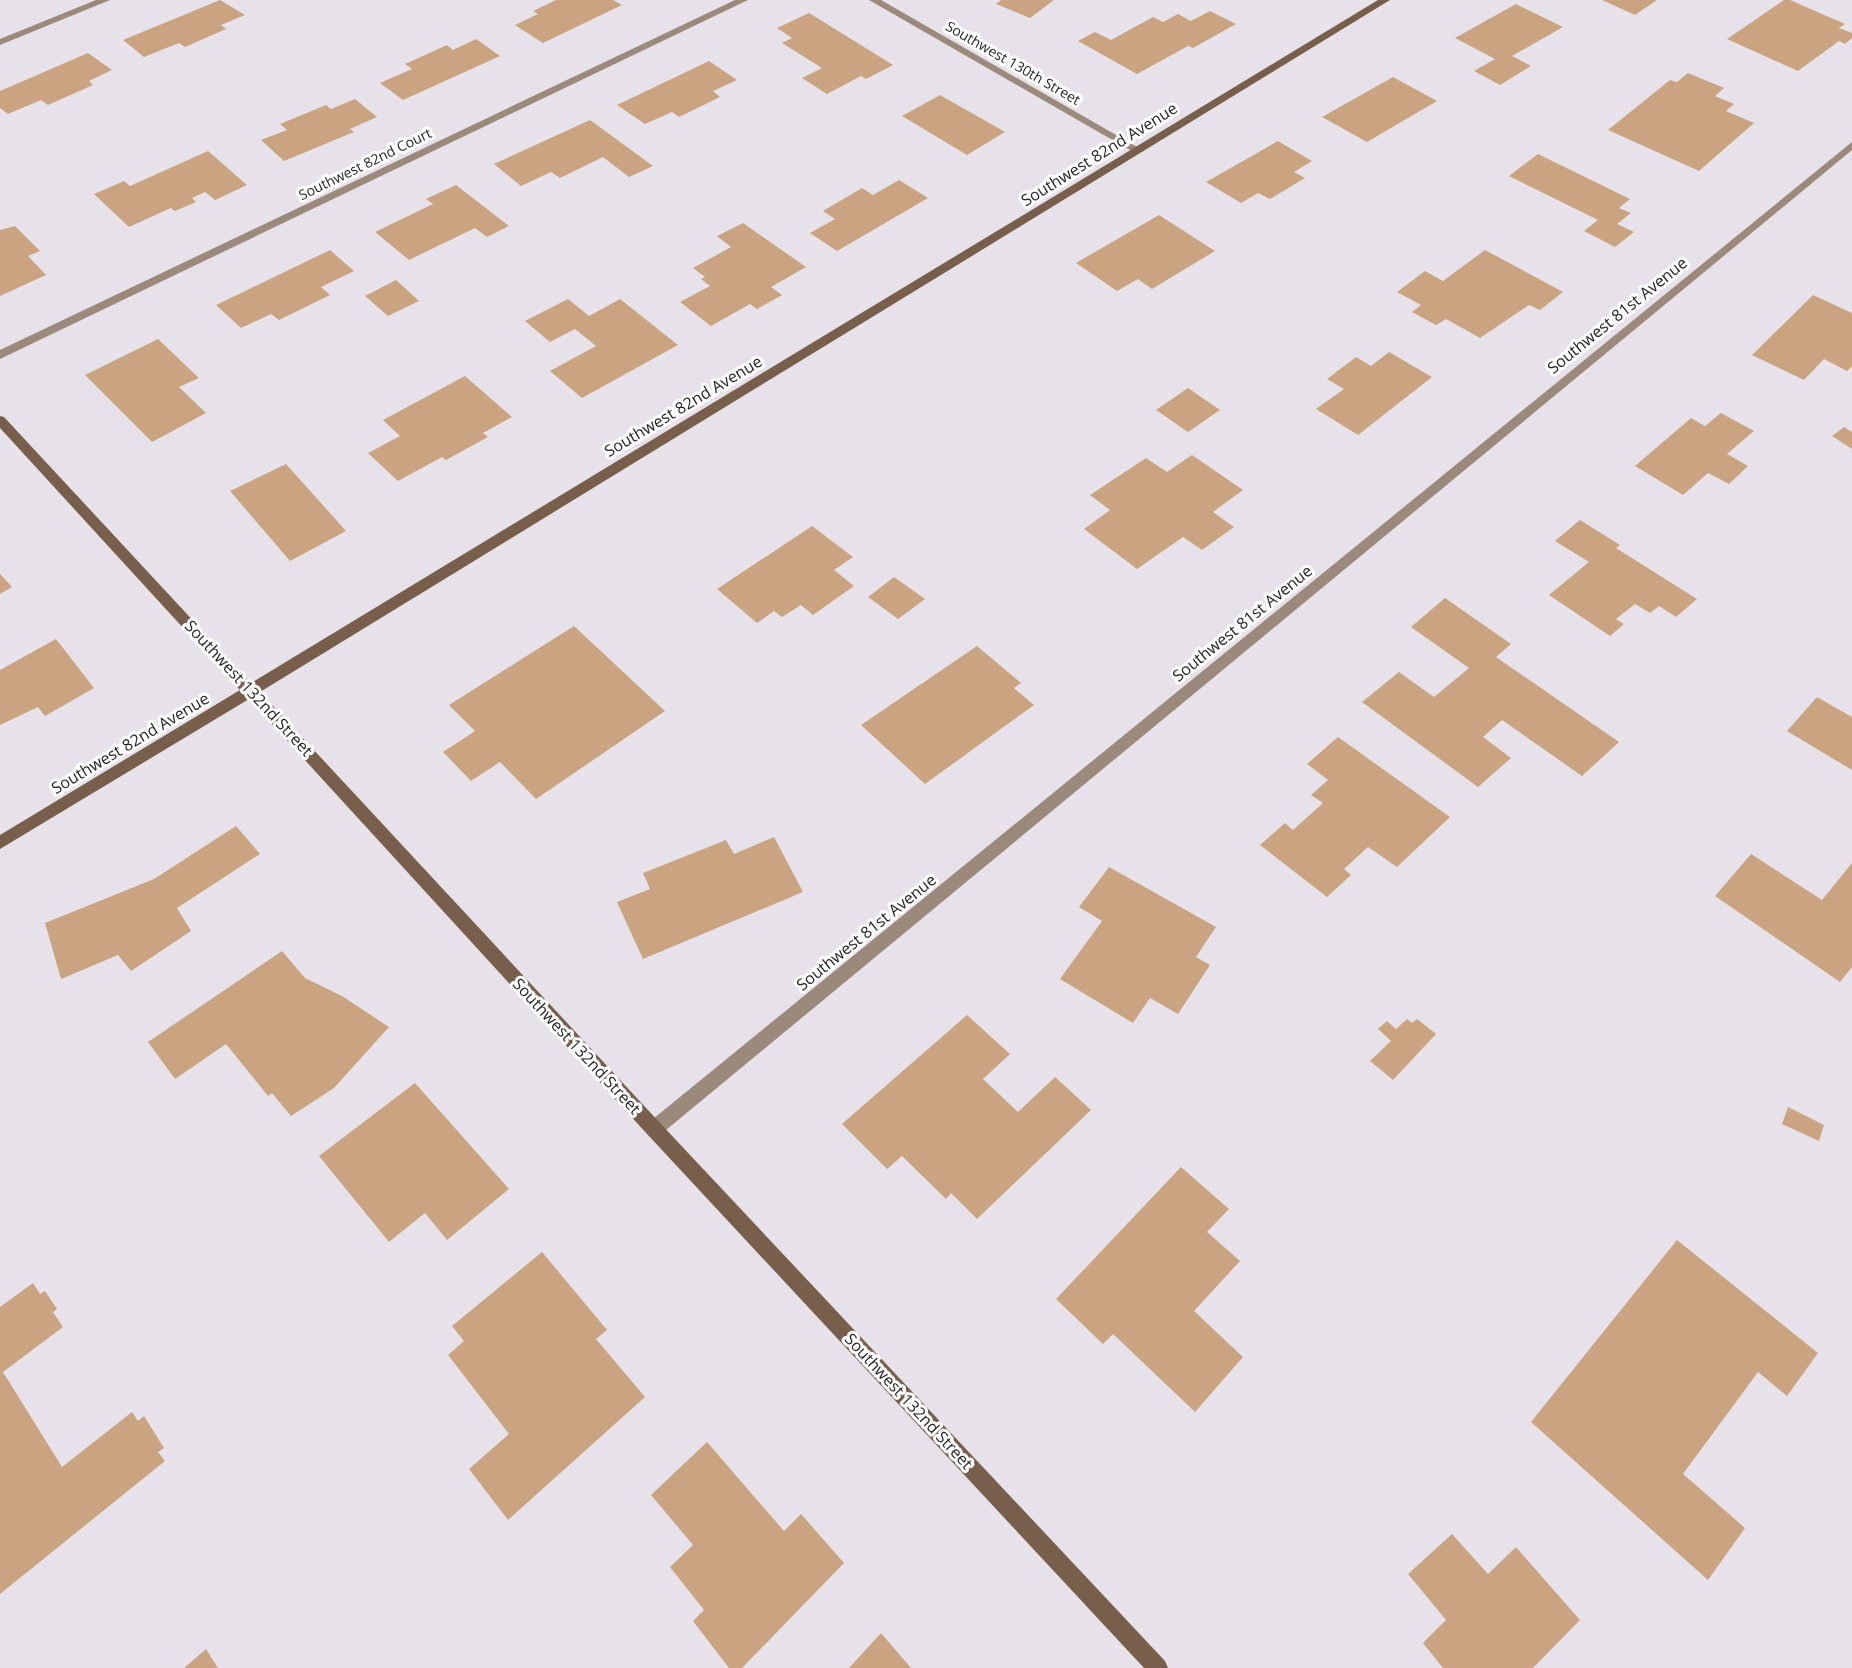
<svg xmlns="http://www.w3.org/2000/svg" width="1852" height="1668" viewBox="0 0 1852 1668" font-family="'Open Sans',sans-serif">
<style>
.building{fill:#caa481}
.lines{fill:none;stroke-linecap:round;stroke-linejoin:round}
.street{fill:#9b8a7c;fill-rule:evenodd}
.secondary{fill:#775f4b;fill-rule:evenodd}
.labels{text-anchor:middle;stroke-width:6;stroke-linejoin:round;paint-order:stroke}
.far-street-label{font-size:14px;fill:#262327;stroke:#fff}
.street-label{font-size:16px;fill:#262327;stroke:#fff}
</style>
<rect width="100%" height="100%" fill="#e7e2ea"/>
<path class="building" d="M 220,0 L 245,15 L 221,25 L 226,29 L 185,47 L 179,43 L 144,57 L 123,40 Z
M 556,0 L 613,0 L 622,5 L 543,43 L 515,25 L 538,14 L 533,11 Z
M 1001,0 L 1054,0 L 1030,18 L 996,4 Z
M 1602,0 L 1657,0 L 1635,15 Z
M 1784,0 L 1790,0 L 1845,24 L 1839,28 L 1852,33 L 1852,38 L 1845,44 L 1839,41 L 1798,71 L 1727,39 Z
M 1516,4 L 1563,27 L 1512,56 L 1531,66 L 1500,85 L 1474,71 L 1495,59 L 1455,38 Z
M 1210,11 L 1236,24 L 1193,48 L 1188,46 L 1137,74 L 1078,41 L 1095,32 L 1111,40 L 1153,17 L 1163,22 L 1178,14 L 1191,21 Z
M 809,13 L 814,16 L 893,65 L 866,79 L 861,76 L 827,94 L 802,78 L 822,68 L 782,43 L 792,38 L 777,28 Z
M 476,39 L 500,56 L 403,100 L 380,83 L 412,69 L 405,64 L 447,45 L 453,50 Z
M 88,53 L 112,70 L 89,81 L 93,85 L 48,105 L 41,100 L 8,114 L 0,108 L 0,91 Z
M 709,61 L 737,80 L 713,91 L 720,97 L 679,117 L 672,112 L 645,124 L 617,105 Z
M 1688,73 L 1724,88 L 1715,96 L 1734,104 L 1726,111 L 1754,123 L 1699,171 L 1608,130 L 1670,80 L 1677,82 Z
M 1393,77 L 1437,101 L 1367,142 L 1322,117 Z
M 940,95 L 1005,132 L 967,155 L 902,116 Z
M 355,99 L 377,117 L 350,129 L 354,132 L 284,161 L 261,140 L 287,130 L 280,124 L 326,105 L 331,109 Z
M 590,120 L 653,166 L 629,177 L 603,157 L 560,178 L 551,172 L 521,186 L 494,164 Z
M 1278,141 L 1312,161 L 1294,172 L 1305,178 L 1270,199 L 1258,193 L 1241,203 L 1206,182 Z
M 208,151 L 247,185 L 215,200 L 205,192 L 192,198 L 196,202 L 175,211 L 171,208 L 129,227 L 94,194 L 124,181 L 130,186 Z
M 1538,154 L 1630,199 L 1619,208 L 1631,213 L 1617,224 L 1634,232 L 1615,247 L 1584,231 L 1598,220 L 1509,176 Z
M 899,180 L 928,198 L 837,251 L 810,233 L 835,219 L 823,211 L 862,188 L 873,195 Z
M 456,185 L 509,226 L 487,237 L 475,228 L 409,260 L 375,232 L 433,204 L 426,199 Z
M 1159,215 L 1215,251 L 1152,289 L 1138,279 L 1117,291 L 1076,263 Z
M 743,223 L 806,267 L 771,287 L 782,295 L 757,309 L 750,304 L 711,326 L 680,302 L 710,286 L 701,279 L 705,277 L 693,268 L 731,247 L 717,236 Z
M 15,226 L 40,251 L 28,256 L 46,275 L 0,296 L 0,230 Z
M 330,250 L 354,271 L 321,287 L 330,295 L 279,320 L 271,314 L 241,328 L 216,305 Z
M 1485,250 L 1563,292 L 1540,310 L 1529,305 L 1480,338 L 1446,319 L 1436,325 L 1412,312 L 1421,305 L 1397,292 L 1425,271 L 1443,281 Z
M 396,280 L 419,301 L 388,316 L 365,296 Z
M 1813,295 L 1852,313 L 1852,366 L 1847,371 L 1824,359 L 1804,380 L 1752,355 Z
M 568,299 L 589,316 L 620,299 L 678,345 L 582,398 L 550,371 L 596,346 L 575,329 L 550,342 L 525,321 Z
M 158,339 L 199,378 L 179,387 L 206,413 L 152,442 L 85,375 Z
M 1389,352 L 1432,377 L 1358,435 L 1316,409 L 1344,389 L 1327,379 L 1356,357 L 1371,366 Z
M 465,376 L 512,417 L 483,433 L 488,437 L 446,460 L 442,457 L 398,481 L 368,453 L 400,436 L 383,420 Z
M 1188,388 L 1220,410 L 1188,432 L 1156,410 Z
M 1721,413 L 1754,431 L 1727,454 L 1748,466 L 1729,484 L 1708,473 L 1683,495 L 1635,466 L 1691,418 L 1705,426 Z
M 1844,427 L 1852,432 L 1852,449 L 1832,436 Z
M 1192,455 L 1243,490 L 1213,512 L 1234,527 L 1202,550 L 1183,537 L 1137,569 L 1084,529 L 1110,510 L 1090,495 L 1146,458 L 1167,472 Z
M 286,464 L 346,531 L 290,561 L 230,491 Z
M 1580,520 L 1620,545 L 1616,548 L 1697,599 L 1676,617 L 1659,606 L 1650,613 L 1635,604 L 1616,619 L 1624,624 L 1610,636 L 1549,595 L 1589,562 L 1555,541 Z
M 812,526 L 853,557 L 834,570 L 854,586 L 813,615 L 801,605 L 782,617 L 774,611 L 757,623 L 717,589 Z
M 0,574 L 12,587 L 0,594 Z
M 894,577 L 925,599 L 898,619 L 868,597 Z
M 1445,598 L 1511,644 L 1496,657 L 1619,742 L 1582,776 L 1502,720 L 1483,737 L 1511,758 L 1478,787 L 1362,702 L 1399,672 L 1434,697 L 1469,668 L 1411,627 Z
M 574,626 L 665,711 L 536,799 L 500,762 L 471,781 L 443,752 L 475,731 L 449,705 Z
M 56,639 L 94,688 L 45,716 L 38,707 L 0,725 L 0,670 Z
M 977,646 L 1021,683 L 1014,688 L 1034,705 L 925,784 L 861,725 Z
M 1817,697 L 1852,717 L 1852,770 L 1787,731 Z
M 1338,737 L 1450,817 L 1397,867 L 1368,847 L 1344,869 L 1351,875 L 1327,897 L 1260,845 L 1285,823 L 1293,830 L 1323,803 L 1311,795 L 1328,780 L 1307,764 Z
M 236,826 L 260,854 L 177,908 L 191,931 L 131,971 L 118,955 L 61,979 L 45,923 L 154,879 Z
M 774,837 L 803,892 L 643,959 L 617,902 L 650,889 L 643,873 L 726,840 L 734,854 Z
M 1751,854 L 1822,900 L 1852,863 L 1852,967 L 1840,982 L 1715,896 Z
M 1109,867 L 1216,927 L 1196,957 L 1210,965 L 1178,1014 L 1150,998 L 1133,1023 L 1060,979 L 1102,921 L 1079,907 Z
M 282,951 L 305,978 L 342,996 L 389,1027 L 334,1088 L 291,1116 L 272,1093 L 268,1096 L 226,1044 L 175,1079 L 148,1042 Z
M 967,1015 L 1010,1054 L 983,1079 L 1018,1112 L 1055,1077 L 1091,1110 L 977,1219 L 951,1193 L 946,1199 L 902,1156 L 887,1169 L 842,1124 Z
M 1407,1019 L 1412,1023 L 1417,1019 L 1436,1034 L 1393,1080 L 1370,1061 L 1391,1041 L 1378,1029 L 1387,1021 L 1396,1029 Z
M 415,1083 L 509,1189 L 447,1240 L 425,1213 L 389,1242 L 319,1156 Z
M 1788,1107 L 1824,1125 L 1819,1141 L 1782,1124 Z
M 1181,1167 L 1229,1209 L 1207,1232 L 1240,1261 L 1194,1311 L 1243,1357 L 1195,1412 L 1113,1334 L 1103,1344 L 1056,1299 Z
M 1677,1240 L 1818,1353 L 1787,1396 L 1758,1372 L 1683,1474 L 1745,1528 L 1708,1580 L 1531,1422 Z
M 542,1252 L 607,1330 L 596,1339 L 645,1397 L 508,1520 L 469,1469 L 509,1434 L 448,1355 L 464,1341 L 452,1326 Z
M 33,1283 L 40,1294 L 45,1291 L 57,1309 L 53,1312 L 63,1327 L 3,1372 L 62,1467 L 132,1412 L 138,1421 L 144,1416 L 164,1448 L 158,1452 L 165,1461 L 0,1594 L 0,1307 Z
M 707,1442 L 784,1531 L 801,1514 L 844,1563 L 742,1668 L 729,1668 L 693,1621 L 704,1610 L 670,1567 L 693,1545 L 651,1495 Z
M 1452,1534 L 1488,1574 L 1516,1547 L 1580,1620 L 1533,1668 L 1443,1668 L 1423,1643 L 1446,1620 L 1408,1574 Z
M 881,1633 L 911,1668 L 849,1668 Z
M 206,1649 L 218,1668 L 184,1668 Z"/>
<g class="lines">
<path class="street" d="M 96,0 L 110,0 L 0,45 L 0,39 Z
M 735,0 L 748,0 L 0,359 L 0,350 Z
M 869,0 L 881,0 L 1144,151 L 1135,153 Z
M 1852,142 L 1852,150 L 660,1135 L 654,1137 L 648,1135 L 646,1129 L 648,1123 Z"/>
<path class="secondary" d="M 1378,0 L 1390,0 L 260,692 L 660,1123 L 1165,1661 L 1168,1668 L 1144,1668 L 648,1135 L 249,699 L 0,849 L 0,835 L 240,690 L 0,428 L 0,416 L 4,417 L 251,683 Z"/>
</g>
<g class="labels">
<g class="far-street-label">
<text transform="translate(1013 63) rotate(30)" y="5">Southwest 130th Street</text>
<text transform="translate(365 164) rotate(-26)" y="5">Southwest 82nd Court</text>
</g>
<g class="street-label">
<text transform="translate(1099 154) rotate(-32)" y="6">Southwest 82nd Avenue</text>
<text transform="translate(1617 315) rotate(-39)" y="6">Southwest 81st Avenue</text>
<text transform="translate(683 406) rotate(-31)" y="6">Southwest 82nd Avenue</text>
<text transform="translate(1242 623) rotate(-39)" y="6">Southwest 81st Avenue</text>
<text transform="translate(249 688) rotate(47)" y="6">Southwest 132nd Street</text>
<text transform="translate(130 743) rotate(-31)" y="6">Southwest 82nd Avenue</text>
<text transform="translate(866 932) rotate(-39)" y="6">Southwest 81st Avenue</text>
<text transform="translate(577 1046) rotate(47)" y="6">Southwest 132nd Street</text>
<text transform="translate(909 1401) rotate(47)" y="6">Southwest 132nd Street</text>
</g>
</g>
</svg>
